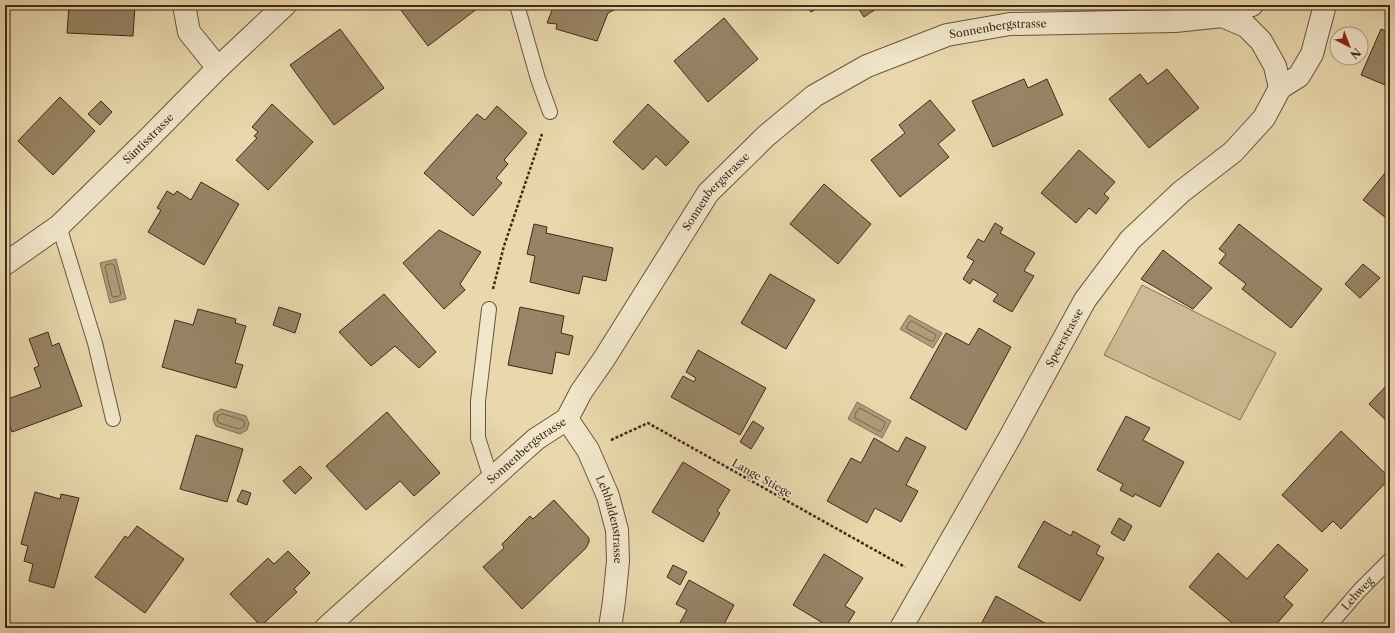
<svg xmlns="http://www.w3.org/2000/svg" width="1395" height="633" viewBox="0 0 1395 633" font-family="'Libre Caslon Text',serif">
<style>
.green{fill:#ccba94;stroke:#867256}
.water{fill:#b09c7b;stroke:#836e54}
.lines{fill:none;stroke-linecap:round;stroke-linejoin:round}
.shore{stroke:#78624a;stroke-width:1}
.building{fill:#988466;stroke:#402919}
.lane-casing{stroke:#6a553e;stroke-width:16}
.street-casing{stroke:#6a553e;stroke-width:24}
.path{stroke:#402919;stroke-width:2.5;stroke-dasharray:3 2;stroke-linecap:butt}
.lane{stroke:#f1e6ca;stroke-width:14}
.street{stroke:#f1e6ca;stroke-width:22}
.labels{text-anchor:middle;stroke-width:3;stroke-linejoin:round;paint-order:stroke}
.street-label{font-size:11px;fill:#402919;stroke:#f1e6ca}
</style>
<rect width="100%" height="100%" fill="#e9d8ad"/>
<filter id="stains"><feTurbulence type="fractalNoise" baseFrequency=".005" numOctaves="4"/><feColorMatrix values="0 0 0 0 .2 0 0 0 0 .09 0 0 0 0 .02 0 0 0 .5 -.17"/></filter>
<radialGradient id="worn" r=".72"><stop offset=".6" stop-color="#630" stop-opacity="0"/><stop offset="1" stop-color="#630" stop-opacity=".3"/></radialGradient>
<path class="green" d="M 1142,285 L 1276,353 L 1240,420 L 1104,355 Z"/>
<path class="water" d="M 116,259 L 126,299 L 110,303 L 100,263 Z
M 909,315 L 942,333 L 933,348 L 900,329 Z
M 857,402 L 891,421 L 882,438 L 848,419 Z
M 221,409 L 246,416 L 249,423 L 247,430 L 240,434 L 216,426 L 213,420 L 214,413 Z"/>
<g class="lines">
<path class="shore" d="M 112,264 L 114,265 L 121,294 L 119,296 L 114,297 L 112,296 L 105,267 L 106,265 Z
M 912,321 L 935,334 L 936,336 L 933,341 L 931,341 L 907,329 L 907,326 L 910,322 Z
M 860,408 L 885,422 L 885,424 L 881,431 L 879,431 L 855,418 C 854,415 857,409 860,408 Z
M 223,414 L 243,420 L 245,423 L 244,427 L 239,429 L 219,423 L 217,420 L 218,416 Z"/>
</g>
<path class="building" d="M 69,5 L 135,5 L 133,36 L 67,33 Z
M 397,5 L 482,5 L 428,46 Z
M 554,5 L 624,5 L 608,13 L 597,41 L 556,29 L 557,24 L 547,23 Z
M 806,5 L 822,5 L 811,12 Z
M 856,5 L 882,5 L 864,17 Z
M 724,18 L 758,59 L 708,102 L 674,61 Z
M 340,29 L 384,88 L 334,125 L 290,65 Z
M 1381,29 L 1390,33 L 1390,87 L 1361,75 Z
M 1167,69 L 1199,108 L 1149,148 L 1109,99 L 1140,74 L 1148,84 Z
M 1024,79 L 1028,88 L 1047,79 L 1063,115 L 993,147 L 972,101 Z
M 60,97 L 95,131 L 53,175 L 18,141 Z
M 930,100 L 955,130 L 938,144 L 949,157 L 900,197 L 871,160 L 905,133 L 899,125 Z
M 101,101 L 112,112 L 100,125 L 88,114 Z
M 272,104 L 313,142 L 268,190 L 236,160 L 257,138 L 254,136 L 258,132 L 252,127 Z
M 648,104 L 689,142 L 666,166 L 656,156 L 643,170 L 613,142 Z
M 497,106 L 527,133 L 504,160 L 508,164 L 496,178 L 502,183 L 473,216 L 424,173 L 477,114 L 485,120 Z
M 1079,150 L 1115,182 L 1104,194 L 1109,198 L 1096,214 L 1089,208 L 1076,223 L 1041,193 Z
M 1390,167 L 1390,221 L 1363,200 Z
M 201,182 L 239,204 L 204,265 L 148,232 L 161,210 L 157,208 L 167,191 L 174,195 L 177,191 L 191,200 Z
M 824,184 L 871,224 L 838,264 L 790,224 Z
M 995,223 L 1003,228 L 1000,233 L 1035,253 L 1024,271 L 1034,276 L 1012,312 L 993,301 L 998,294 L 973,279 L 970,284 L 963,279 L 974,261 L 967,257 L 978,239 L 984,242 Z
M 534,224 L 547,227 L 546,233 L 613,248 L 606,281 L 583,276 L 579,294 L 530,282 L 535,256 L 527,254 Z
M 1239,224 L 1322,289 L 1291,328 L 1242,289 L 1246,284 L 1219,263 L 1226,254 L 1219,249 Z
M 439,230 L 481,252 L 460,284 L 465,290 L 444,309 L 403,263 Z
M 1163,250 L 1212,288 L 1193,309 L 1141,279 Z
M 1363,264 L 1380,278 L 1360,298 L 1345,284 Z
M 770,274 L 815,300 L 786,349 L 741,323 Z
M 384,294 L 436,352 L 419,368 L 395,346 L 371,366 L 339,332 Z
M 279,307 L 301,314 L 295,333 L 273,325 Z
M 520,307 L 564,316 L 561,333 L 573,336 L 569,355 L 556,352 L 552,374 L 508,365 Z
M 198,309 L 236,319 L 235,323 L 246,326 L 235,363 L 243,365 L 236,388 L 162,367 L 175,320 L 193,325 Z
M 979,328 L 1011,347 L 966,430 L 910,398 L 946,333 L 969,345 Z
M 48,332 L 52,346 L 59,343 L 82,406 L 12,432 L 5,413 L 5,400 L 41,387 L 34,368 L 39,366 L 29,339 Z
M 698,350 L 766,388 L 740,435 L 671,397 L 683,376 L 694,382 L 696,378 L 686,372 Z
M 1390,382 L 1390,424 L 1369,404 Z
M 387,412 L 440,473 L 414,496 L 400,481 L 366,510 L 326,466 Z
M 1126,416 L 1150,428 L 1143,440 L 1184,462 L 1160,507 L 1135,494 L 1133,497 L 1120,490 L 1123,484 L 1097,470 Z
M 753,421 L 764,428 L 751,449 L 740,442 Z
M 1341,431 L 1390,478 L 1341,529 L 1333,521 L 1322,532 L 1282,495 Z
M 196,435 L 243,449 L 227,502 L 180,489 Z
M 906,437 L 926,447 L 906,485 L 918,491 L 901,522 L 875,508 L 867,523 L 827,501 L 851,458 L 861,463 L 874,438 L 898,452 Z
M 683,462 L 730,490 L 717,511 L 720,513 L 703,542 L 652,512 Z
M 300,466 L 312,478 L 295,494 L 283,481 Z
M 242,490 L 251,493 L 247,505 L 237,501 Z
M 35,492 L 60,499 L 61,494 L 79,498 L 54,588 L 29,581 L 33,564 L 24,561 L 28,546 L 21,544 Z
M 554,500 L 589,538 L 589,542 L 586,548 L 522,609 L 483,567 L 504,548 L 502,544 L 530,516 L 533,519 Z
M 1119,518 L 1132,526 L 1124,541 L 1111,533 Z
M 1044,521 L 1071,536 L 1073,531 L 1100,546 L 1096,554 L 1104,558 L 1080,601 L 1018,567 Z
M 137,526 L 184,559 L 145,613 L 95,577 L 125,536 L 128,538 Z
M 1278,544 L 1308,570 L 1284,597 L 1293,605 L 1273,628 L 1238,628 L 1189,587 L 1218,553 L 1247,579 Z
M 288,551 L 310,573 L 294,589 L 297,592 L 261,626 L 230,594 L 268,558 L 274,564 Z
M 824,554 L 863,578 L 845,606 L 855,612 L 845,628 L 831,628 L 793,605 Z
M 673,565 L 687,572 L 680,585 L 667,577 Z
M 689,580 L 734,605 L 722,628 L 677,628 L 687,610 L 676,604 Z
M 996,596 L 1052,627 L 1051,628 L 979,628 Z"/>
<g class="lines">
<g class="lane-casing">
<g id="lane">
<path d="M 517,5 L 538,79 L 550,112"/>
<path d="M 59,226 L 95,343 L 113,419"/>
<path d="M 489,309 L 478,401 L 478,438 L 488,469 L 495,478"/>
<path id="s1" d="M 1327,628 L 1359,591 L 1390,560"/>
</g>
</g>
<g class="street-casing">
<g id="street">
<path d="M 184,5 L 189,32 L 218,68"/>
<path d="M 1222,16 L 1246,26 L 1261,41 L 1275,66 L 1280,88"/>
<path id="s2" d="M 5,264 L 59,226 L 148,139 L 218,68 L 285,5"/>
<path id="s3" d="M 567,419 L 588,450 L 608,496 L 617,530 L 618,561 L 614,601 L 610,628"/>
<path id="s4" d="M 326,628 L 536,439 L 567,419 L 581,392 L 604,359 L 708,193 L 766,136 L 814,96 L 867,66 L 947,35 L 1010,24 L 1175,21 L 1222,16 L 1252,5"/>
<path id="s5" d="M 901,628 L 1009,439 L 1085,300 L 1130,240 L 1181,192 L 1233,152 L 1264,118 L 1280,88 L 1299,76 L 1312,54 L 1325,5"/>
</g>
</g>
<path class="path" d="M 493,289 L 504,246 L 542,134
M 611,440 L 648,423 L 905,567"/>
<use href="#lane" class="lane"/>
<use href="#street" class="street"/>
</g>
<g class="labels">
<g class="street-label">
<text dy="4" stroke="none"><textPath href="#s4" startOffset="928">Sonnenbergstrasse</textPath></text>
<text dy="4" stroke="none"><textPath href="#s2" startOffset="191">Säntisstrasse</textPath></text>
<text dy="4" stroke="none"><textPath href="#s4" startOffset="592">Sonnenbergstrasse</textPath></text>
<text dy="4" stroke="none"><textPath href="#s5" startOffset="333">Speerstrasse</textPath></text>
<text dy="4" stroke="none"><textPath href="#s4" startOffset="268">Sonnenbergstrasse</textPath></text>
<text transform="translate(762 478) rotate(29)" y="4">Lange Stiege</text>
<text dy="4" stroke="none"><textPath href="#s3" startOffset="111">Lehhaldenstrasse</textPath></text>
<text dy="4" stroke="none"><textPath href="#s1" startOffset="46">Lehweg</textPath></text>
</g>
</g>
<rect width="1395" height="633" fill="none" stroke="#e9d8ad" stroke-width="20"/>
<rect x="6" y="6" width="1383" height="621" fill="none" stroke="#402919" stroke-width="2"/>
<rect x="10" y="10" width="1375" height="613" fill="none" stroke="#402919"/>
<g transform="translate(1349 46) rotate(138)"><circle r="19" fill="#f1e6ca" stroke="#aa9a83"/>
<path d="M0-3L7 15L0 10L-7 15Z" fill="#8f2418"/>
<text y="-6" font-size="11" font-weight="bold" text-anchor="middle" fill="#402919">N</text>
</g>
<rect width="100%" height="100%" filter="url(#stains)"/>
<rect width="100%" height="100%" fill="url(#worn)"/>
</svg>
